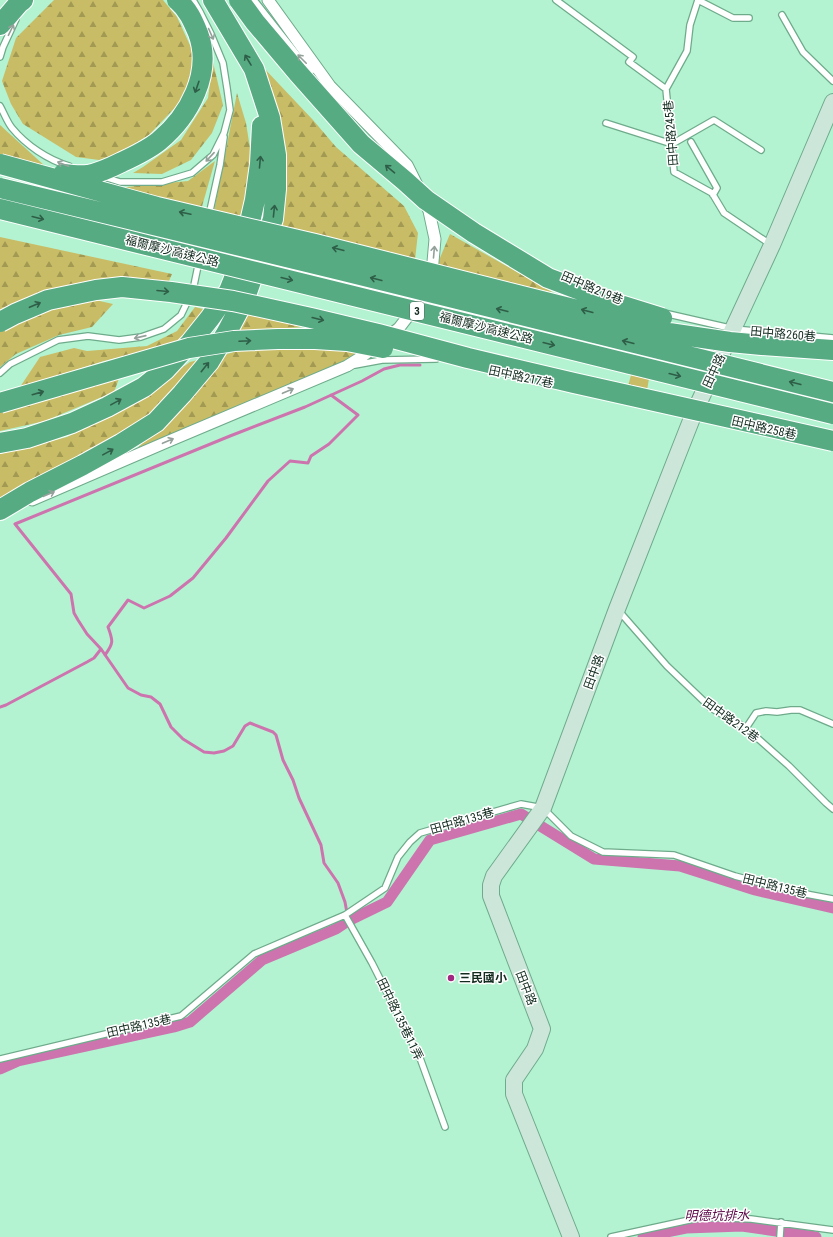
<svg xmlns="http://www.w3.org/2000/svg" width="833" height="1237" viewBox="0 0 833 1237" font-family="'Roboto Condensed','Noto Sans TC',sans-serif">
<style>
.forest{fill:url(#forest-firs)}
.park{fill:url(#park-tufts)}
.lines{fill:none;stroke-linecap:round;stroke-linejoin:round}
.stream{stroke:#cd74af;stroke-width:3}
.canal{stroke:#cd74af;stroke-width:11}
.lane-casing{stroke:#6eab8b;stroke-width:8}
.street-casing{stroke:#6eab8b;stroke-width:13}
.secondary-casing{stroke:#6eab8b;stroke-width:18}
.highway-casing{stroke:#fff;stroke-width:22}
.lane{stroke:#fff;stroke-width:5.5}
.street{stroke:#fff;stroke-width:11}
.secondary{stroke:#cde6da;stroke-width:16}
.highway{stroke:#57ab83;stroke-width:20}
.highway-bridge-casing{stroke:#fff;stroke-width:22;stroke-linecap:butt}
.highway-bridge{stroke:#57ab83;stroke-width:20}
.oneway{stroke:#94a09a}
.oneway2{stroke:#2e5e47}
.poi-dot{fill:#a02880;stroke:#fff;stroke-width:1.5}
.labels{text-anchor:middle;stroke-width:3;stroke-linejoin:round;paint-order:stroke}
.shield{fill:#fff;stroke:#596b62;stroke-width:1}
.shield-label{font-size:11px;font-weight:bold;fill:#122b1f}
.street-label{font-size:12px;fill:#122b1f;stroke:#fff}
.poi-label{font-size:12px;font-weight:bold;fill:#122b1f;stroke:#fff;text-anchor:start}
.water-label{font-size:13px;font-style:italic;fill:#5a0746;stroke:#fff}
</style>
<defs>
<pattern id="forest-firs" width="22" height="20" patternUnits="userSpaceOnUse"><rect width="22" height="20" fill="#c9bc66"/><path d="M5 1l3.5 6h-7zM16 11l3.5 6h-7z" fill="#a29953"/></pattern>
<pattern id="park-tufts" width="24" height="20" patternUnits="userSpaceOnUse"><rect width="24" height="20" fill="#c9bc66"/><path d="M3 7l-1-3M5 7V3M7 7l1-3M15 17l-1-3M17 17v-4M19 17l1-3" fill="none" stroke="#a29953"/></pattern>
</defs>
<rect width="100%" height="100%" fill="#b4f3d1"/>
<path class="forest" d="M 54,0 L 163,0 L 177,17 L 195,56 L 185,97 L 149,135 L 119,153 L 99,160 L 76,157 L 23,124 L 11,104 L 2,81 L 16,38 Z
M 213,62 L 223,105 L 212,133 L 191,160 L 162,174 L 133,173 L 143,167 L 181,140 L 208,98 Z
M 262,66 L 313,120 L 336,147 L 404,206 L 418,233 L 415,260 L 276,224 Z
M 237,93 L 246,123 L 254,173 L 245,219 L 214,211 Z
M 0,125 L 46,167 L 0,154 Z
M 215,161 L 201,210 L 106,189 L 188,181 Z
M 450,234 L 554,293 L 437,265 Z
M 0,237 L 172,274 L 169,281 L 87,281 L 0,312 Z
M 91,299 L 113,304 L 92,327 L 59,335 L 16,354 L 0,367 L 0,332 L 30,313 Z
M 195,307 L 207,310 L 176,343 L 104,361 L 20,387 L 40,357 L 74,348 L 87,351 L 147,346 L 177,331 Z
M 249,313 L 306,327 L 235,331 Z
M 305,344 L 359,351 L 338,365 L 135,451 L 224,355 L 247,348 Z
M 198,360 L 204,361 L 163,406 L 147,416 L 110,442 L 0,505 L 0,454 L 67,437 L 123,410 L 190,362 Z
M 120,376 L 114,392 L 45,421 L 0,431 L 0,410 Z"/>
<path class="park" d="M 631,375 L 649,379 L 647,390 L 628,386 Z"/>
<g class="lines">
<path class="stream" d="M 105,655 C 114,643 113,641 108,627 L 128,600 L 144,608 L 170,596 L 193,578 L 226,538 L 268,481 L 290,461 L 308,463 L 311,456 L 329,444 L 358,415 L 331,395
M 0,707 L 6,705 L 87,662 L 94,658 L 101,649
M 347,913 L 345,902 L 338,883 L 324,863 L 321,845 L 299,798 L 293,780 L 283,760 L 276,735 L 273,732 L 250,723 L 245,726 L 233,746 L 224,751 L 214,753 L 204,752 L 183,739 L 171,727 L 160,704 L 151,697 L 141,695 L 128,688 L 101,649 L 87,634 L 78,620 L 74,613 L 71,594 L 15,524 L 230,436 L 305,407 L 362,381 L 384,369 L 400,365 L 420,365"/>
<path class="canal" d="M 0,1069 L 18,1061 L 174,1027 L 190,1022 L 262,960 L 336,929 L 348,921 L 387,902 L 430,840 L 521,814 L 594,859 L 680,866 L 755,890 L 833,908
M 643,1237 L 686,1228 L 742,1226 L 816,1237"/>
<g class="lane-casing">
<path id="lane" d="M 254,0 L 299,57 L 313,70
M 556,0 L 633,57 L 629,62 L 666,89
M 698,0 L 690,25 L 687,51 L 666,89 L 674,172 L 712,193 L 724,213 L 770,244
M 698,0 L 733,18 L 749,18
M 782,15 L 803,52 L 833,81
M 0,57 L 3,47 L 16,19
M 0,106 C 4,113 7,122 12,128 C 26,145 48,160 69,166
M 606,123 L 672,144 L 714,120 L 761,150
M 691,142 L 717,188 L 713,195
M 104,177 L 120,182 L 162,182 L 192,173 L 213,155 L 224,133 L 230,110 L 227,88 L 223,63 L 211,34 L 200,12 L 193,0
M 209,215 L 220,165 L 224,137
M 664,313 L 734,329 L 833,338
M 355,365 L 382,360 L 436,359
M 0,373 L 10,364 L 58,340 L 88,336 L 119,340 L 141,337 L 164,329 L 181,315 L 193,290 L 199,261
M 618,610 L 667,666 L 711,708 L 746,728 L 789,766 L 826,803 L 833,809
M 746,728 L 756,713 L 766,711 L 777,712 L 791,710 L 800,710 L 833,724
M 345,915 L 372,963 L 420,1058 L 445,1127
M 0,1059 L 181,1016 L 254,954 L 345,915 L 385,888 L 398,857 L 410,842 L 420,833 L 521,804 L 543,808 L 571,836 L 603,852 L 674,855 L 735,876 L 795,892 L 833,899
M 611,1237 L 703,1217 L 751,1219 L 833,1230
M 780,1237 L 781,1222"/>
</g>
<g class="street-casing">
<path id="street" d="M 268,0 L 330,86 L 407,165 L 417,185
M 32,500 L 169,441 L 347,366 L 363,356 L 399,328 L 419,302 L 433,262 L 435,239 L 429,211 L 425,201"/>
</g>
<g class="secondary-casing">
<path id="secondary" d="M 571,1237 L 514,1094 L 514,1080 L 535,1049 L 542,1029 L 491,896 L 491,885 L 494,876 L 543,808 L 617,609 L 694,413 L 772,245 L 833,102"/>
</g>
<g class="highway-casing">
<path id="highway" d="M 0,25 L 19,3 L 23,0
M 762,345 L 833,350
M 0,443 L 27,438 L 72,423 L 107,407 L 144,387 L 165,370 L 190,343 L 210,318 L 229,291 L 241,261 L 255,200 L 260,164 L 262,126
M 0,510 L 30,492 L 83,465 L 121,444 L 156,422 L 182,394 L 209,362 L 227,332 L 245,298 L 273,219 L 276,189 L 276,155 L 270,118 L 254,69 L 213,0"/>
</g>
<use href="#lane" class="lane"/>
<use href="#street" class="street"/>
<use href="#secondary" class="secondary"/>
<use href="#highway" class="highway"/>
<g class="highway-bridge-casing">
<path id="highway-bridge" d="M 239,0 L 255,22 L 298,73 L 361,144 L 405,181 L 426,200 L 474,233 L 548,278 L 617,304 L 662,318
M 0,164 L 157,207 L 315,244 L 669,333 L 730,342 L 762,345
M 63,174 C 71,175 80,176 88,175 C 99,173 112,167 122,162 C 135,156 148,150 159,141 C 189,116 213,73 198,33 C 193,21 188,9 177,0
M 0,188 L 340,270 L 833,392
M 0,209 L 833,414
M 0,322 L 15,314 L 48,300 L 96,290 L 122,287 L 171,292 L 233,301 L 311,318 L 378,334 L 468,358 L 574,383 L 833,441
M 0,403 L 189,348 L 234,341 L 278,339 L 315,339 L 347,341 L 383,348"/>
</g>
<use href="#highway-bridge" class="highway-bridge"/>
</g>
<defs><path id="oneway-shaft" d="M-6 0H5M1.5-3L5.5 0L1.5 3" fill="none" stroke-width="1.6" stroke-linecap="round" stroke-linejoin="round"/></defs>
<g class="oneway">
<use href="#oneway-shaft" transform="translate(11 30) rotate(-64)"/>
<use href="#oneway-shaft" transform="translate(211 34) rotate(66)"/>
<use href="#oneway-shaft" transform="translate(302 59) rotate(-135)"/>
<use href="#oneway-shaft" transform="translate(210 157) rotate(133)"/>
<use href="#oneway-shaft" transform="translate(63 164) rotate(-159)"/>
<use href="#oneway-shaft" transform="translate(434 252) rotate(-85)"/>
<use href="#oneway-shaft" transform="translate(140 337) rotate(167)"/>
<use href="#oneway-shaft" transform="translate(288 391) rotate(-23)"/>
<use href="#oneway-shaft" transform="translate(168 441) rotate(-23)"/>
<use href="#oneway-shaft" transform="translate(49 494) rotate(-23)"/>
</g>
<g class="oneway2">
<use href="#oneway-shaft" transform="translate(248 60) rotate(-121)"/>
<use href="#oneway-shaft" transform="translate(197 87) rotate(109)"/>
<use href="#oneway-shaft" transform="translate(260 162) rotate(-85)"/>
<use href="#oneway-shaft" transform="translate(390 169) rotate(-140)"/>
<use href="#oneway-shaft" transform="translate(274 211) rotate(-84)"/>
<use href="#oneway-shaft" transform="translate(185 213) rotate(-168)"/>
<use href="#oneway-shaft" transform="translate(38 218) rotate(14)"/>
<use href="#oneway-shaft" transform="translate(338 249) rotate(-166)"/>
<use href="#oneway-shaft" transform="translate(287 279) rotate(14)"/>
<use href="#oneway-shaft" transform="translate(376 279) rotate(-166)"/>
<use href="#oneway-shaft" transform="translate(163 291) rotate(5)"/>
<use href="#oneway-shaft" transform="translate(35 305) rotate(-23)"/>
<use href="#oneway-shaft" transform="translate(502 310) rotate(-166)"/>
<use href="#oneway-shaft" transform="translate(587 311) rotate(-165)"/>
<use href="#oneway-shaft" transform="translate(318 319) rotate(14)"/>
<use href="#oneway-shaft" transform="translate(245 341) rotate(-3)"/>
<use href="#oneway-shaft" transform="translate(628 342) rotate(-166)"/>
<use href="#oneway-shaft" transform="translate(549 344) rotate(14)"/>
<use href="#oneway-shaft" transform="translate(205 367) rotate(-51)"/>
<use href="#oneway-shaft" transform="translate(675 375) rotate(14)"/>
<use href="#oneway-shaft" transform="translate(795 383) rotate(-166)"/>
<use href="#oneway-shaft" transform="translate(38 393) rotate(-16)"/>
<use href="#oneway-shaft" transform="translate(116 402) rotate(-29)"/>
<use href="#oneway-shaft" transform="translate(108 452) rotate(-29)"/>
</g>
<circle class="poi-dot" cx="451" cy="978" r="4"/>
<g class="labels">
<rect class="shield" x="410" y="302" width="14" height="18" rx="3"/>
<g class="shield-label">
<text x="417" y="315">3</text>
</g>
<g class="street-label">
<text transform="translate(671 133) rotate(-95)" y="4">田中路245巷</text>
<text transform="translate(172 251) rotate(14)" y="4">福爾摩沙高速公路</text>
<text transform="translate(592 288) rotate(23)" y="4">田中路219巷</text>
<text transform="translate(486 328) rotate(14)" y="4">福爾摩沙高速公路</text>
<text transform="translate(783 334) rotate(5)" y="4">田中路260巷</text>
<text transform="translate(714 371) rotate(-65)" y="4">田中路</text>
<text transform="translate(521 377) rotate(12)" y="4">田中路217巷</text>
<text transform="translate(764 428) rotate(13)" y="4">田中路258巷</text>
<text transform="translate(594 672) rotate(-70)" y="4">田中路</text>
<text transform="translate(731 720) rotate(36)" y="4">田中路212巷</text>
<text transform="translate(462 821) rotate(-16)" y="4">田中路135巷</text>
<text transform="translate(775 886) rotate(14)" y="4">田中路135巷</text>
<text transform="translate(526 988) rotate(69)" y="4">田中路</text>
<text transform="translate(400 1019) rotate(64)" y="4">田中路135巷11弄</text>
<text transform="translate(139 1026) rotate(-13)" y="4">田中路135巷</text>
</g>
<g class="poi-label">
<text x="459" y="982">三民國小</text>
</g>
<g class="water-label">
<text transform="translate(717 1215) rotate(-1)" y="5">明德坑排水</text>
</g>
</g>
</svg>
